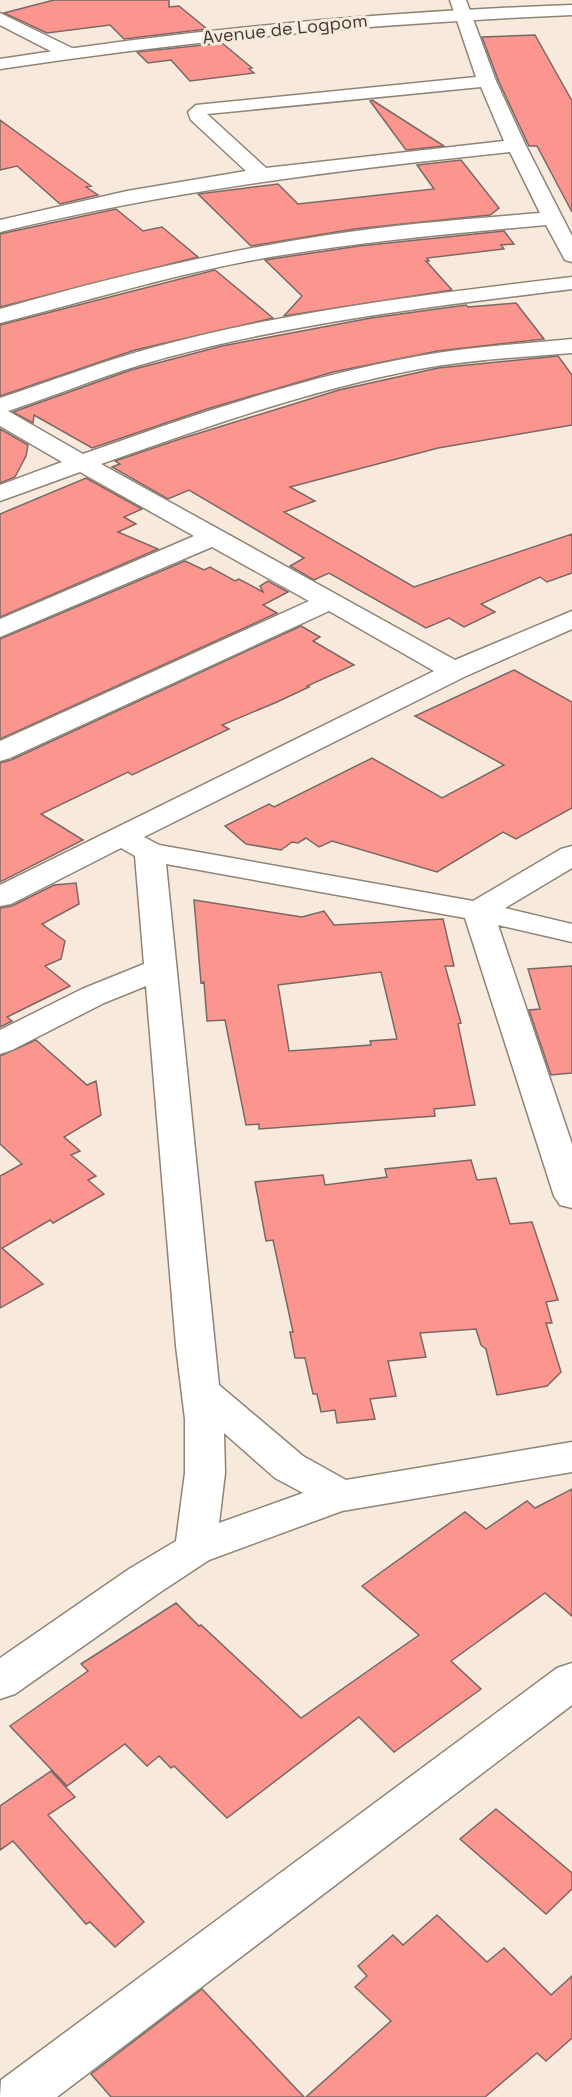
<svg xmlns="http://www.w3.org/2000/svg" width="572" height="2097" viewBox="0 0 572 2097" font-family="'Space Grotesk',sans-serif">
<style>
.building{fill:#fb958e;stroke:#7a6866;stroke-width:1.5;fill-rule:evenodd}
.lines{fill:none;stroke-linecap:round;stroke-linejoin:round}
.street-casing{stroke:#908477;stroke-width:3}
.secondary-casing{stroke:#908477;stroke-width:3}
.street{fill:#fff;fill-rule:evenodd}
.secondary{fill:#fff;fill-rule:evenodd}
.labels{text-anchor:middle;stroke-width:6;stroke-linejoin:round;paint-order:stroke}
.far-street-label{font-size:18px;fill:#3d3832;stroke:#f7e9dc}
</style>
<rect width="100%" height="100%" fill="#f7e9dc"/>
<path class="building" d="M 54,0 L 169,0 L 169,7 L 179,6 L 207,29 L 124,39 L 110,25 L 47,33 L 4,13 Z
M 535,35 L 572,101 L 572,212 L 537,146 L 529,146 L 499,82 L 482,37 Z
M 222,43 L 252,68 L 249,69 L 254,73 L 190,81 L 171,60 L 148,63 L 137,52 Z
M 372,100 L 444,146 L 406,150 L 370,101 Z
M 0,120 L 91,186 L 86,187 L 98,195 L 60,204 L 17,166 L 0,170 Z
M 461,160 L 499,208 L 490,215 L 354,229 L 251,246 L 198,194 L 278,184 L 298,204 L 434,189 L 417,165 Z
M 116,209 L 143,231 L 162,227 L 198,257 L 0,307 L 0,234 Z
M 504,231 L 514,244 L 501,245 L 504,249 L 427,258 L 429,261 L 426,261 L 452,290 L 284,316 L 302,296 L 265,260 L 359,246 Z
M 215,270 L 273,318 L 135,350 L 0,396 L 0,325 Z
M 516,303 L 544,339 L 438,351 L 333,372 L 207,409 L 92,448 L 34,415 L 33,423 L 13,412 L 131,370 L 222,346 L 371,318 L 466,305 L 468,307 Z
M 558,356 L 572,375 L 572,425 L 438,448 L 290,487 L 315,501 L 284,512 L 414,587 L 572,534 L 572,573 L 547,582 L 540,577 L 481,604 L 495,612 L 464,627 L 449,618 L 426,628 L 329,573 L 314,580 L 290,566 L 304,558 L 189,490 L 168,499 L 112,467 L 120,464 L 115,461 L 180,439 L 339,390 L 438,368 Z
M 0,429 L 28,445 L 26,456 L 15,477 L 0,483 Z
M 86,478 L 142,509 L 124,517 L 136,524 L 118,532 L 158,549 L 0,617 L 0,514 Z
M 185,561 L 204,570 L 210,567 L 235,581 L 239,579 L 263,592 L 260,586 L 268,581 L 288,592 L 263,605 L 277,613 L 0,739 L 0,639 Z
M 301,626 L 320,637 L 313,641 L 354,665 L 307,686 L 309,687 L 277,702 L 222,725 L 229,729 L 132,775 L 128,772 L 41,814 L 83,840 L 0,882 L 0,763 L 11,760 Z
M 514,670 L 572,702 L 572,808 L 516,839 L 503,832 L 437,872 L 332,841 L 319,847 L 306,838 L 298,843 L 292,842 L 281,850 L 246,844 L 225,826 L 269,804 L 274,807 L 372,758 L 442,798 L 504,765 L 415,716 Z
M 76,883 L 79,904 L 42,924 L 65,941 L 61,959 L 45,966 L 70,986 L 7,1017 L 12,1021 L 0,1027 L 0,908 L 12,906 L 54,885 Z
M 194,900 L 302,917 L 324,911 L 334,925 L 443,919 L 454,966 L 445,966 L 461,1023 L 458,1024 L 475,1105 L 434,1109 L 435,1116 L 259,1129 L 259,1124 L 246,1125 L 225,1020 L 207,1021 L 204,982 L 201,983 ZM 381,972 L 397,1039 L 370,1041 L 371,1045 L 289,1051 L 278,985 Z
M 572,966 L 572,1073 L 551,1075 L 529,1010 L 540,1009 L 528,969 Z
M 36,1040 L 87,1085 L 96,1081 L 101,1115 L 64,1137 L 80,1151 L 71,1155 L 96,1176 L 88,1180 L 104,1194 L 53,1223 L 50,1220 L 2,1248 L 43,1284 L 0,1308 L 0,1176 L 22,1164 L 0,1144 L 0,1056 Z
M 471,1160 L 477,1180 L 496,1178 L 510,1224 L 532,1222 L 558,1300 L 546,1302 L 552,1323 L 546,1323 L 561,1372 L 547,1386 L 497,1395 L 486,1349 L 481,1345 L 476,1329 L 420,1333 L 426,1357 L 388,1361 L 396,1396 L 370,1399 L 375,1419 L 337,1423 L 335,1410 L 321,1412 L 317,1394 L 313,1394 L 305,1358 L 295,1358 L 290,1332 L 293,1332 L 273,1240 L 266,1241 L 255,1182 L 323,1175 L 325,1185 L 387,1177 L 385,1169 Z
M 572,1489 L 572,1616 L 545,1593 L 451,1661 L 481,1689 L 394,1752 L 359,1717 L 227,1818 L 174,1766 L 171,1768 L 159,1756 L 147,1766 L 125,1744 L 67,1786 L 10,1726 L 88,1671 L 81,1664 L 176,1603 L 199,1626 L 201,1625 L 301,1718 L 419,1635 L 362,1586 L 465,1512 L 486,1529 L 527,1501 L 535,1508 Z
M 51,1771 L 75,1797 L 48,1815 L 144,1922 L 115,1947 L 90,1922 L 86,1924 L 13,1841 L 0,1850 L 0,1806 Z
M 496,1809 L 572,1873 L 572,1889 L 546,1914 L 460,1839 Z
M 437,1915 L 487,1962 L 504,1948 L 551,1995 L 572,1976 L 572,2038 L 546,2061 L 537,2053 L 485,2097 L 306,2097 L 391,2021 L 355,1987 L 367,1976 L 358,1966 L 393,1935 L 403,1945 Z
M 202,1989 L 304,2097 L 111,2097 L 91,2074 Z"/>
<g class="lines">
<g class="street-casing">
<path id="street" d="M 450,0 L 466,0 L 496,81 L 526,146 L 572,236 L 572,262 L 565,260 L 546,225 C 446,234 346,243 248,261 C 164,277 83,302 0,323 L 0,309 C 108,278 217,252 328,235 C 398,224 469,219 540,213 L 510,152 C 338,170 168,191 0,232 L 0,220 L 127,191 L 246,171 L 191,120 L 188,112 L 196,105 L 476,77 ZM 481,87 L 504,141 L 266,168 L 207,114 Z
M 0,13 L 74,49 L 77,53 L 74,57 L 62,57 L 0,25 Z
M 572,277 L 572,289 C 438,306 303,321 172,356 C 116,370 63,393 8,411 L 83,454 C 193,415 304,377 419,356 C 469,347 521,344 572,339 L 572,353 C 521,357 469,360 419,369 C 310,390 205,427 101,464 L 455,660 L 572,611 L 572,629 L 464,677 L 144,837 L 159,845 L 473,901 L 561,849 L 572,846 L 572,868 L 505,908 L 572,924 L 572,942 L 498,925 L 572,1144 L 572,1208 L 560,1205 L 554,1196 L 465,918 L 166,864 L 219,1385 L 303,1456 L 346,1480 L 572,1442 L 572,1472 L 342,1511 L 209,1560 L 159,1593 L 15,1694 L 0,1699 L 0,1658 L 129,1569 L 176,1541 L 185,1473 L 185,1419 L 176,1346 L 146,986 L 104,1003 L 12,1050 L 0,1054 L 0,1030 L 82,989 L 144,964 L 135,856 L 121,848 L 11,904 L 0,906 L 0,885 L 434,671 L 329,611 L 10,758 L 0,761 L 0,741 L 309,601 L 212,547 L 0,637 L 0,619 L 194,536 L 80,472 L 0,501 L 0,485 L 62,462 L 0,426 L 0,398 C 52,381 103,361 155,347 C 291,310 432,294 572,277 ZM 224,1433 L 275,1478 L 303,1493 L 219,1523 L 225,1473 Z
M 572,1663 L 572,1705 L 57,2097 L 0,2097 L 1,2080 L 557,1668 Z"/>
</g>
<g class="secondary-casing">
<path id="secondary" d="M 572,5 L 572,15 C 380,23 190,40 0,69 L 0,59 C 190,29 380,12 572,5 Z"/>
</g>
<use href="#street" class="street"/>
<use href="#secondary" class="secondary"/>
</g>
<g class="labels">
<g class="far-street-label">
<text transform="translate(285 29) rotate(-6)" y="6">Avenue de Logpom</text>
</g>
</g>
</svg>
